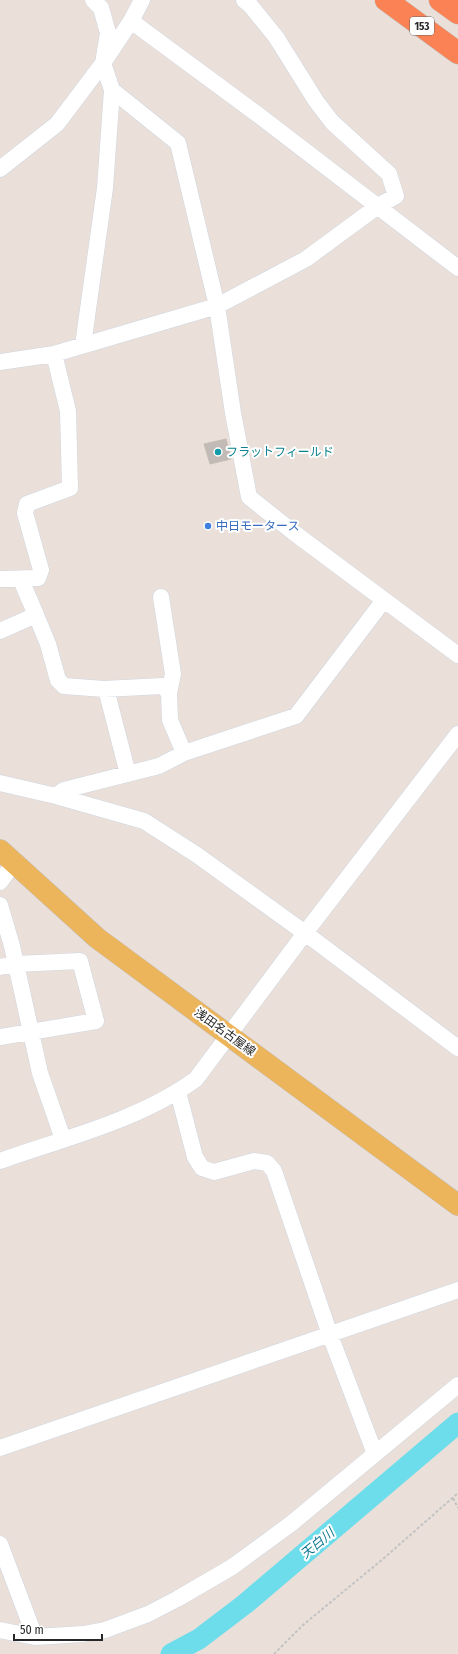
<svg xmlns="http://www.w3.org/2000/svg" width="458" height="1654" viewBox="0 0 458 1654" font-family="'Fira Sans Condensed','Noto Sans JP',sans-serif">
<style>
.lines{fill:none;stroke-linecap:round;stroke-linejoin:round}
.river{stroke:#6dddeb;stroke-width:21}
.building{fill:#c2bab6;stroke:#c5bcb3}
.minor-casing{stroke:#ced5e0;stroke-width:17}
.major-casing{stroke:#c3c3c3;stroke-width:22}
.highway-casing{stroke:#c3c3c3;stroke-width:23}
.path{stroke:#c3c3c3;stroke-width:2;stroke-dasharray:3 2;stroke-linecap:butt}
.minor{stroke:#fff;stroke-width:16}
.major{stroke:#ecb45b;stroke-width:21}
.highway{stroke:#fa8254;stroke-width:22}
.culture-dot{fill:#0f9aa8;stroke:#fff;stroke-width:1.5}
.shop-dot{fill:#3f7fe0;stroke:#fff;stroke-width:1.5}
.labels{text-anchor:middle;stroke-width:4;stroke-linejoin:round;paint-order:stroke}
.shield{fill:#fff;stroke:#686868;stroke-width:1}
.shield-label{font-size:11px;font-weight:bold;fill:#272727}
.culture-label{font-size:12px;fill:#0d838f;stroke:#fff;text-anchor:start}
.shop-label{font-size:12px;fill:#366cbe;stroke:#fff;text-anchor:start}
.street-label{font-size:12px;fill:#272727;stroke:#fff}
.water-label{font-size:13px;font-style:italic;fill:#107a92;stroke:#fff}
</style>
<rect width="100%" height="100%" fill="#eae0d9"/>
<g class="lines">
<path class="river" d="M 171,1654 L 199,1639 L 245,1604 L 458,1423"/>
</g>
<path class="building" d="M 226,439 L 231,459 L 210,464 L 204,444 Z"/>
<g class="lines">
<g class="minor-casing">
<path id="minor" d="M 131,21 L 257,114 L 458,268
M 112,90 L 178,143 L 217,306 L 233,413 L 249,497 L 293,532 L 458,655
M 0,169 L 57,124 L 103,63 L 131,21 L 142,0
M 83,345 L 105,188 L 112,90 L 103,63 L 108,33 L 101,8 L 93,0
M 0,362 L 54,354 L 217,306 L 306,259 L 378,206 L 396,196 L 389,174 L 332,122 L 316,101 L 276,37 L 250,5 L 244,0
M 0,579 L 38,578 L 41,570 L 25,513 L 27,504 L 70,488 L 68,411 L 54,354
M 21,580 L 36,615
M 161,597 L 173,674 L 169,693
M 0,631 L 36,615 L 48,644 L 58,680 L 64,686 L 104,689 L 163,686 L 169,693 L 170,720 L 184,753
M 106,689 L 128,774
M 0,783 L 56,796 L 144,821 L 197,855 L 305,933 L 458,1048
M 56,796 L 64,790 L 159,766 L 184,753 L 296,716 L 384,600
M 0,882 L 14,863
M 0,905 L 12,946 L 40,1073 L 63,1139
M 0,967 L 16,964 L 80,961 L 96,1021 L 0,1037
M 178,1092 L 195,1157 L 202,1168 L 214,1172 L 254,1161 L 267,1163 L 274,1171 L 330,1335 L 375,1454
M 0,1161 C 65,1138 140,1120 196,1079 L 305,933 L 458,734
M 0,1448 L 458,1290
M 0,1544 L 35,1637
M 0,1630 L 35,1637 L 83,1634 L 105,1630 L 148,1614 L 177,1599 L 232,1567 L 292,1523 L 458,1385"/>
</g>
<g class="major-casing">
<path id="major" d="M 0,850 L 97,938 L 458,1205"/>
</g>
<g class="highway-casing">
<path id="highway" d="M 386,0 L 458,53
M 440,0 L 458,13"/>
</g>
<path class="path" d="M 453,1498 L 458,1508
M 274,1654 L 303,1625 L 383,1559 L 458,1493"/>
<use href="#minor" class="minor"/>
<use href="#major" class="major"/>
<use href="#highway" class="highway"/>
</g>
<circle class="culture-dot" cx="218" cy="452" r="4"/>
<circle class="shop-dot" cx="208" cy="526" r="4"/>
<g class="labels">
<rect class="shield" x="410" y="17" width="24" height="18" rx="3"/>
<g class="shield-label">
<text x="422" y="30">153</text>
</g>
<g class="culture-label">
<text x="226" y="456">フラットフィールド</text>
</g>
<g class="shop-label">
<text x="216" y="530">中日モータース</text>
</g>
<g class="street-label">
<text transform="translate(225 1032) rotate(36)" y="4">浅田名古屋線</text>
</g>
<g class="water-label">
<text transform="translate(317 1543) rotate(-40)" y="5">天白川</text>
</g>
</g>
<path d="M14 1634v6h88v-6" fill="none" stroke="#272727" stroke-width="2"/>
<text x="20" y="1634" font-size="12" fill="#272727" stroke="#ffffff" stroke-width="3" paint-order="stroke">50 m</text>
</svg>
